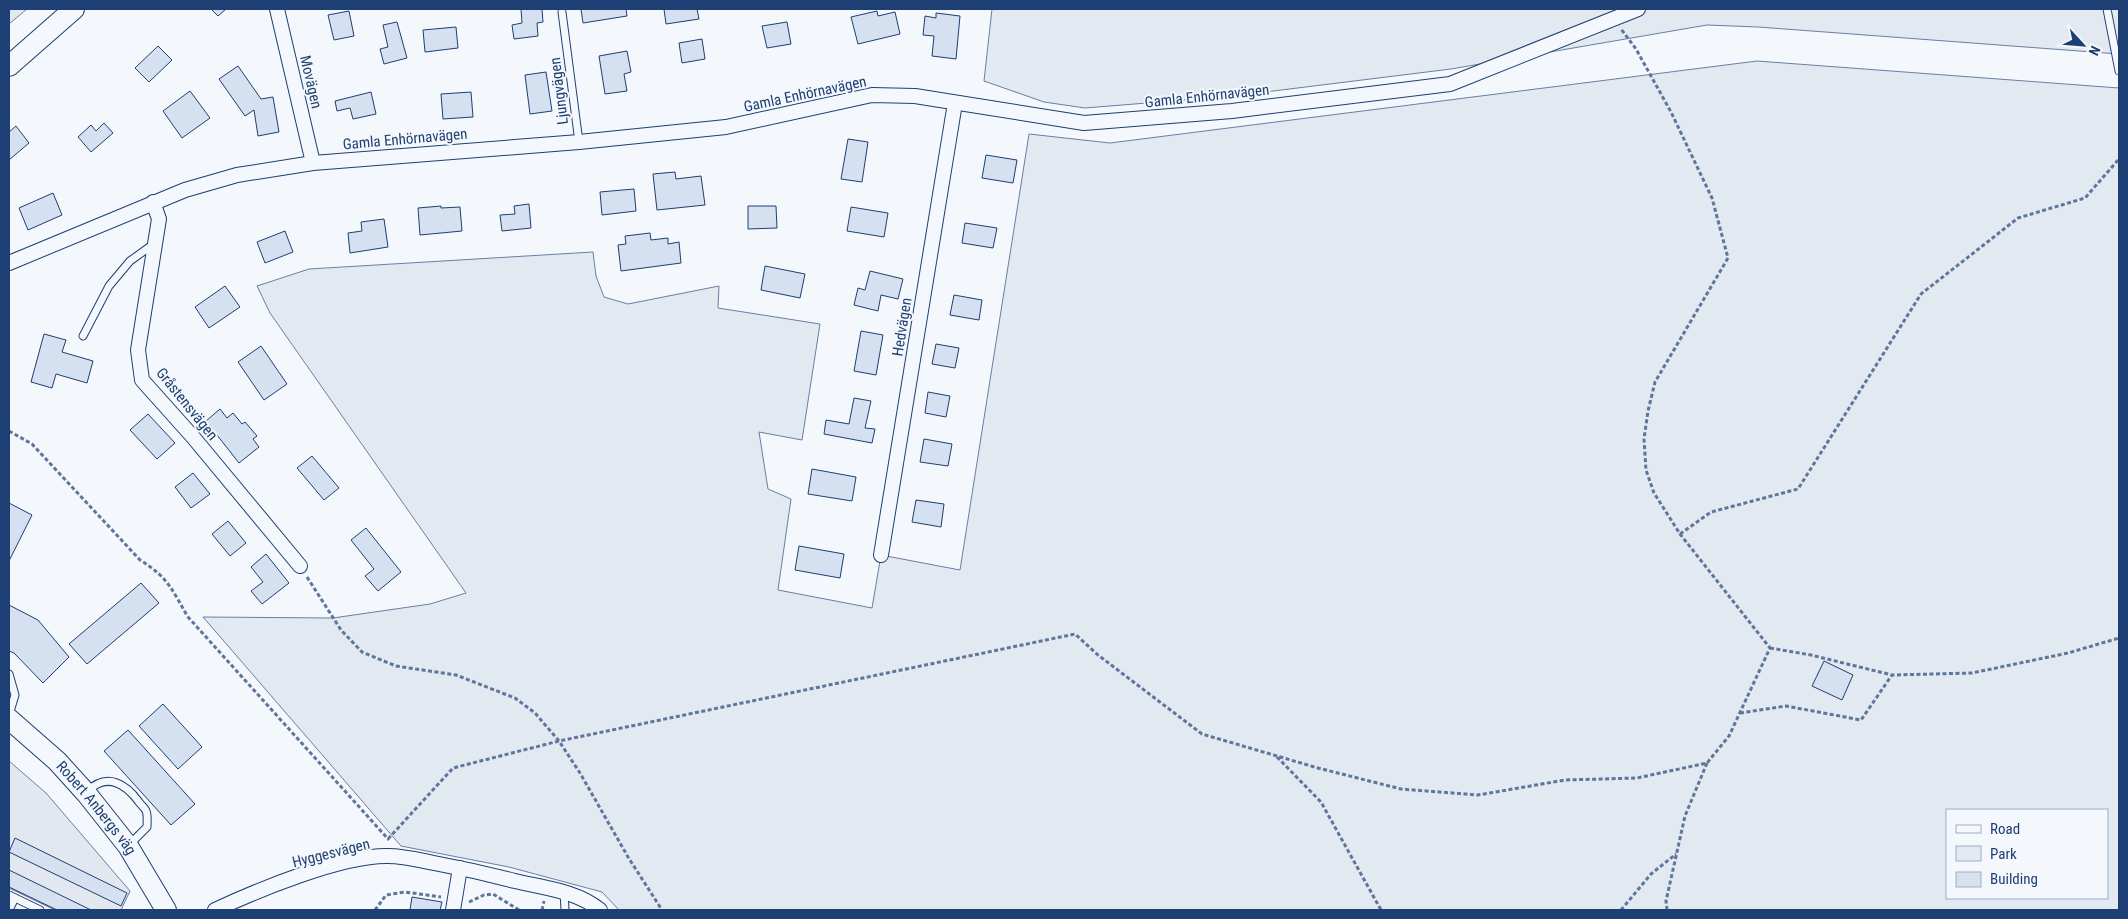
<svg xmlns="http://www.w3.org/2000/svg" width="2128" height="919" viewBox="0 0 2128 919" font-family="'Roboto Condensed',sans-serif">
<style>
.green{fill:#e3e9f0;stroke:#687fa3;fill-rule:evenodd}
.parking{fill:#e3e8f0;stroke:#687fa3}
.building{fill:#d5e0f0;stroke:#1d3f73}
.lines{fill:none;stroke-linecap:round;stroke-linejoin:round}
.lane-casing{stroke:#1d3f73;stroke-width:9}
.street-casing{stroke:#1d3f73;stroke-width:16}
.secondary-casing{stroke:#1d3f73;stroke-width:22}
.path{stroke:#5e769c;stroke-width:3;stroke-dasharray:4 2.5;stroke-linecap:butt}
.lane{stroke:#f4f7fb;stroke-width:7}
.street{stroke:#f4f7fb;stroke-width:14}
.secondary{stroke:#f4f7fb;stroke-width:20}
.labels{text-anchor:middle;stroke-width:4;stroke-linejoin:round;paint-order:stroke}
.street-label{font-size:15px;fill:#1d3f73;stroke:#f4f7fb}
</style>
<rect width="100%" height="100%" fill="#f4f7fb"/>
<path class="green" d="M 9,9 L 27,9 L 9,24 Z
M 992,9 L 2119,9 L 2119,54 L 1758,27 L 1707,25 L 1451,69 L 1233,96 L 1085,108 L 1044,102 L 984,81 Z
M 1757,61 L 2119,88 L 2119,910 L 619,910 L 602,892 L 509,867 L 401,846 L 203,617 L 333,618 L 430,604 L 466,593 L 270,313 L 257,286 L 309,269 L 593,252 L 596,276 L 604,297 L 628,304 L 719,286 L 718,308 L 820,324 L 802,440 L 759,432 L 768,489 L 791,499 L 778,590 L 872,608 L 881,555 L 960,570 L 1029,134 L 1110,143 ZM 1947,810 L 2107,810 L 2107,898 L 1947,898 Z"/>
<path class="parking" d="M 9,761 L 46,793 L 130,891 L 121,910 L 55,910 L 9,888 Z"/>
<path class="building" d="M 211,9 L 226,9 L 218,16 Z
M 521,9 L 542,9 L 543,22 L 537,23 L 538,36 L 514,39 L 512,25 L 522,23 Z
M 581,9 L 626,9 L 627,16 L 583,23 Z
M 664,9 L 697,9 L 699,19 L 666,24 Z
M 349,11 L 354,36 L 334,40 L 328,15 Z
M 877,11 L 878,16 L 895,12 L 900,34 L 858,44 L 851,17 Z
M 936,13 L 960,16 L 956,59 L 932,56 L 934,36 L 923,35 L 925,16 L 936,18 Z
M 397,22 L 407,58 L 384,64 L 380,49 L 388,47 L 383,25 Z
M 787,22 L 791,44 L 767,48 L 762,26 Z
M 456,27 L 458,48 L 425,52 L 423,30 Z
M 702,39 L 705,59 L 682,63 L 679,43 Z
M 158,46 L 172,60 L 149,82 L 135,68 Z
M 627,51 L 631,72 L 624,74 L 627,91 L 605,94 L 599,56 Z
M 238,66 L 261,99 L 273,97 L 279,132 L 258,136 L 254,110 L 245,116 L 219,79 Z
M 546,72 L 552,111 L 530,114 L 525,75 Z
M 190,91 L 210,118 L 182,138 L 163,111 Z
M 371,92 L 376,114 L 353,119 L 350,108 L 337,111 L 335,101 Z
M 471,92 L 473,117 L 443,119 L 441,94 Z
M 104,123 L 113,133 L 91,152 L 78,137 L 91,125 L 96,131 Z
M 16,126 L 29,143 L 9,160 L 9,132 Z
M 848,139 L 868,142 L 862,182 L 841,179 Z
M 986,155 L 1017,160 L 1013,183 L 982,178 Z
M 675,172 L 676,179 L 701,176 L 705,205 L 657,210 L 653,174 Z
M 634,189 L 636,211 L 602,215 L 600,192 Z
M 53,193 L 62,215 L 28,230 L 19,208 Z
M 529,204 L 531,228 L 502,231 L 500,215 L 515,214 L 514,206 Z
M 441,206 L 441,208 L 460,207 L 462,231 L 420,235 L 418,208 Z
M 748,206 L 776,206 L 777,228 L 748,229 Z
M 851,207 L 888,213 L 884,237 L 847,231 Z
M 384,219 L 388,247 L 350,253 L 348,233 L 362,231 L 361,222 Z
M 965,223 L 997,228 L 993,248 L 962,243 Z
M 285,231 L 293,252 L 265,263 L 257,242 Z
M 650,233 L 651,240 L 668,238 L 668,244 L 679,242 L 681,263 L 621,271 L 618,245 L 626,244 L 625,236 Z
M 765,266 L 805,274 L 800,298 L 761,290 Z
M 870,271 L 903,279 L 898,299 L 881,295 L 878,311 L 854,305 L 858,288 L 865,290 Z
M 225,286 L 240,307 L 209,328 L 195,307 Z
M 954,295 L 982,300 L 979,320 L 950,315 Z
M 861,331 L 883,335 L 876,375 L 854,371 Z
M 44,334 L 66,340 L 62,352 L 93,361 L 87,383 L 56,374 L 52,388 L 31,382 Z
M 936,344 L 959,348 L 955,368 L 932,364 Z
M 261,346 L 287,384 L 264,400 L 238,362 Z
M 928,392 L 950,396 L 946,417 L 925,413 Z
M 854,398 L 871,401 L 865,428 L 875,429 L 872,443 L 824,434 L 826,420 L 849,424 Z
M 220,409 L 227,418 L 233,413 L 242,424 L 245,422 L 257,436 L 253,439 L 259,447 L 239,463 L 206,421 Z
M 148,414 L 175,443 L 157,459 L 130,430 Z
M 924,439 L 952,444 L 948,466 L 920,462 Z
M 312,456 L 339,488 L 324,500 L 297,468 Z
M 812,469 L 856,477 L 852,501 L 808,494 Z
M 193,473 L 210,494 L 191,508 L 175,487 Z
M 916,500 L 944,504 L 941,527 L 912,522 Z
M 9,503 L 32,515 L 9,561 Z
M 228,521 L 246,543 L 230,556 L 212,534 Z
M 366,528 L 401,572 L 378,591 L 365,576 L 374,569 L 351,540 Z
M 799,546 L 844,554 L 840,578 L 795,570 Z
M 266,554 L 289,583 L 262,604 L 251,591 L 263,582 L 251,567 Z
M 141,583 L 159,603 L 87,664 L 69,644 Z
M 9,605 L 38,620 L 69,657 L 43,683 L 14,653 L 9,651 Z
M 1824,661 L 1853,675 L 1842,700 L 1812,686 Z
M 163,704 L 202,747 L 178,769 L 139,726 Z
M 128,730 L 195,804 L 171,825 L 104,751 Z
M 15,838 L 127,893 L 121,906 L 9,852 Z
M 9,870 L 91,910 L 57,910 L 9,887 Z
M 412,897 L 442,902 L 440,910 L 410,910 Z"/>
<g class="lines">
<g class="lane-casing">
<path id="lane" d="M 2107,9 L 2119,71
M 562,12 L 579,142
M 83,336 L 109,286 L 130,261 L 155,243
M 9,674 L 15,695 L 9,715
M 88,791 C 107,772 126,784 139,802 C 141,805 145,808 146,811 C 148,815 147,822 147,827 L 130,844
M 564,892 L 565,910
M 9,895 L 40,910
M 9,910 L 15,898"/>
</g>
<g class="street-casing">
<path id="street" d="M 277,9 L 313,163
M 153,202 L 159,219 L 138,350 L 142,380 L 193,437 L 300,566
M 9,263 L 185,190 L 237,175 L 313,163 L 579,142 L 726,127 L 872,95 L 915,96 L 1084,123 L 1232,111 L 1450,84 L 1638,9
M 881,555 L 955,103
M 215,910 C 258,890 342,855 388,856 C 403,856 419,860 434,863 C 461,868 488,874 515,881 C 545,888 577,891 600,910
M 453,910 L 460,868"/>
</g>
<g class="secondary-casing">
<g id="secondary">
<path d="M 9,66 L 74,9"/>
<path id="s1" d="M 9,719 L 57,761 L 86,793 L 128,846 L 166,910"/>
</g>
</g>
<path class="path" d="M 9,431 L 32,444 L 140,560 C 169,578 172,590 188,617 L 389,840
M 1680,534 L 1711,512 L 1798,489 L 1921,294 L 2018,218 L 2085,198 L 2119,159
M 307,577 L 341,630 L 362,652 L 396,666 L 456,675 L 515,698 L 535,713 L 559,741 L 580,773 L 628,857 L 662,910
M 1770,648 L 1811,655 L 1892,675 L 1972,673 L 2068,653 L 2119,638
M 1740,713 L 1786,706 L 1861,720 L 1892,675
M 1277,757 L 1321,802 L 1381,910
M 388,839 L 453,768 L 559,741 L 1075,634 L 1098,655 L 1202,734 L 1318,768 L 1401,789 L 1478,795 L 1565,780 L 1637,778 L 1707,763 L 1729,736 L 1770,648 L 1680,534 L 1654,493 L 1646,470 L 1644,439 L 1648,411 L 1655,382 L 1728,258 L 1712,198 L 1671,112 L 1636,49 L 1621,29
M 469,902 L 484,895 L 493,894 L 519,910
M 375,910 L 386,895 L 405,892 L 441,897
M 542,910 L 544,901
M 1621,910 L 1651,874 L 1676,854
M 1667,910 L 1666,901 L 1685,816 L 1707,763"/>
<use href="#lane" class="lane"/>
<use href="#street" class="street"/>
<use href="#secondary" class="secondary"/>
</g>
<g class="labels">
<g class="street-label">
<text transform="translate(311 82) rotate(77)" y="5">Movägen</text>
<text transform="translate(559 91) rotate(-97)" y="5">Ljungvägen</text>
<text transform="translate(805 94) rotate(-12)" y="5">Gamla Enhörnavägen</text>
<text transform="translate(1207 96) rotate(-6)" y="5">Gamla Enhörnavägen</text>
<text transform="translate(405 139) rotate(-5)" y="5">Gamla Enhörnavägen</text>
<text transform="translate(902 327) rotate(-81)" y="5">Hedvägen</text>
<text transform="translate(187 404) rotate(51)" y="5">Gråstensvägen</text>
<text dy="5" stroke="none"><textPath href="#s1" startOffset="125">Robert Anbergs väg</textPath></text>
<text transform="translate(331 853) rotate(-14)" y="5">Hyggesvägen</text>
</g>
</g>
<rect width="2128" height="919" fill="none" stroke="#1d3f73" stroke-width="20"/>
<rect x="1946" y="809" width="162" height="90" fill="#f4f7fb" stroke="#9eadc5"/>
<rect x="1956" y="825" width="25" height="8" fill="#f4f7fb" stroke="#9eadc5"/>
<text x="1990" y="834" font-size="15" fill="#1d3f73">Road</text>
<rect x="1956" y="846" width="25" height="15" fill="#e3e9f0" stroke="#9eadc5"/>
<text x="1990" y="859" font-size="15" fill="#1d3f73">Park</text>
<rect x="1956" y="872" width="25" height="15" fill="#d5e0f0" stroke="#9eadc5"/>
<text x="1990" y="884" font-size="15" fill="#1d3f73">Building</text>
<g transform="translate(2083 45) rotate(116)" stroke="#f4f7fb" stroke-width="4" paint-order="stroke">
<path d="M0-4L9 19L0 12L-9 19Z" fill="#1d3f73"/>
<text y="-8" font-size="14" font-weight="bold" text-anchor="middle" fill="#1d3f73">N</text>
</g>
</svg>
